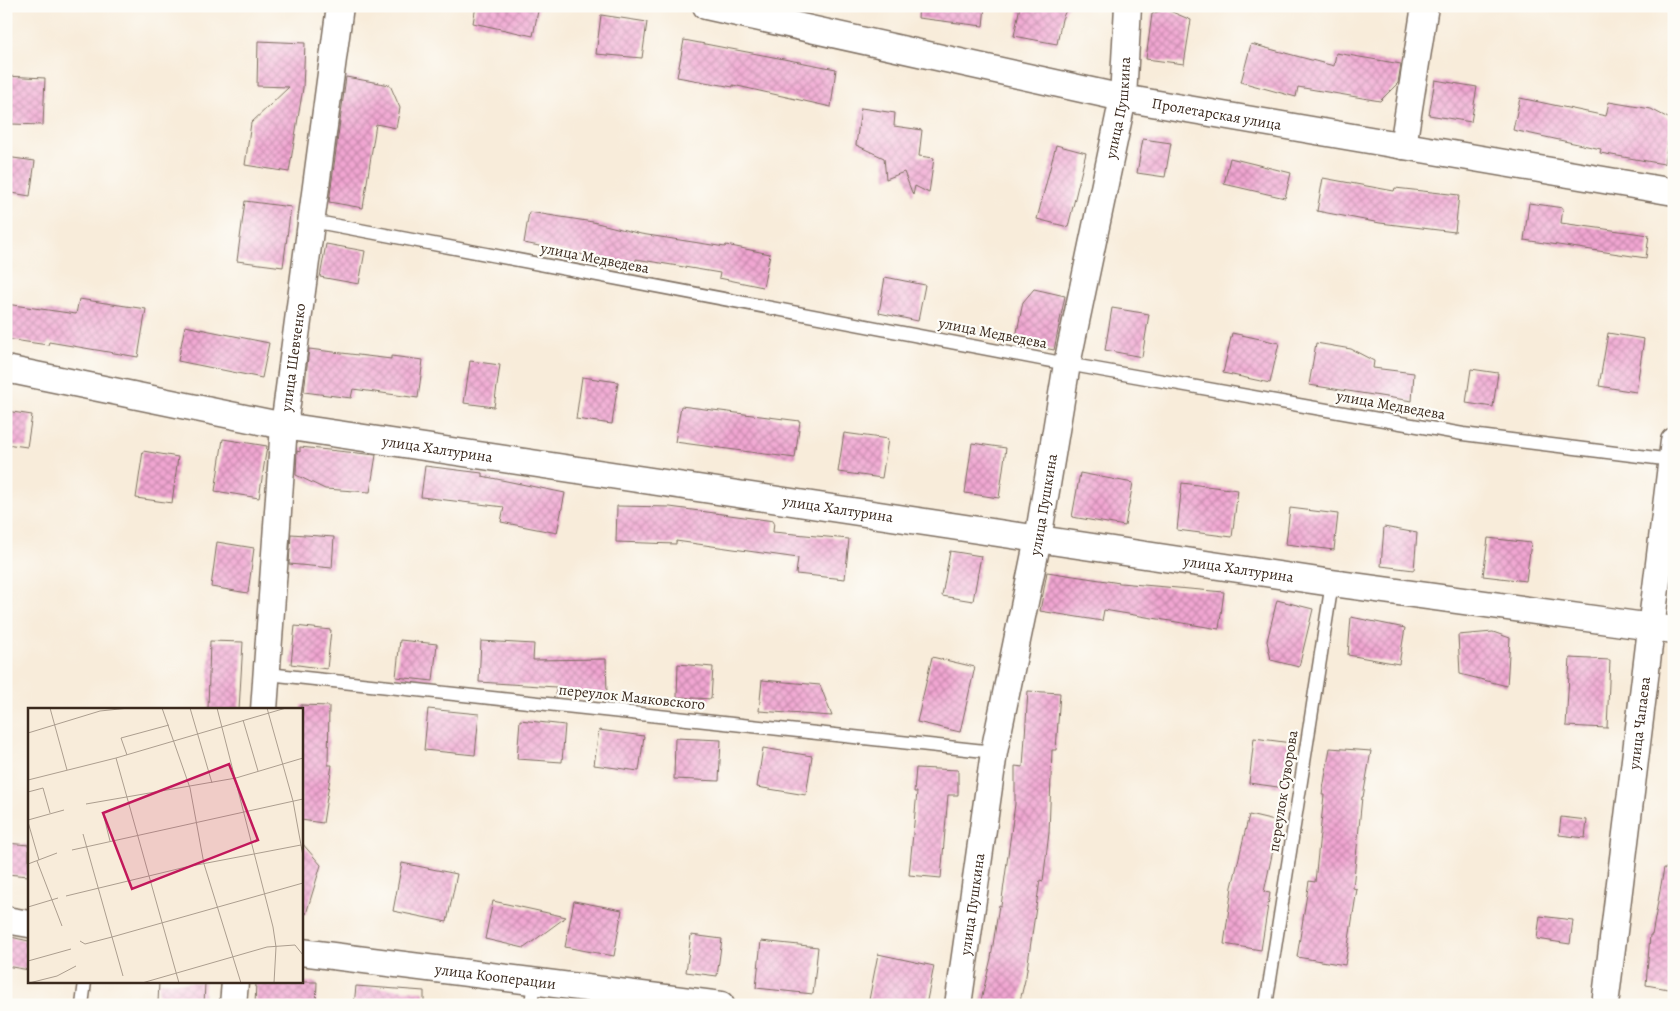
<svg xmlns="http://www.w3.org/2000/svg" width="1680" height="1011" viewBox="0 0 1680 1011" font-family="Alegreya,serif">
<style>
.building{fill:url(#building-cross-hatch)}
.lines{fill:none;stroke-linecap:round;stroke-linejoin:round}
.service-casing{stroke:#7d6e60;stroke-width:15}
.minor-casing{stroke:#7d6e60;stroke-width:29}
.service{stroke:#fff;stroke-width:12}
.minor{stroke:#fff;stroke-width:26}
.labels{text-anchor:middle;stroke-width:4.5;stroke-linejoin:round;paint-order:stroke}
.street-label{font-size:15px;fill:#3b2a1e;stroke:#fdfcf7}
.inset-road{fill:none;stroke:#ac9e8f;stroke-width:1}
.view{fill:#c2185b;fill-opacity:0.15;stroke:#c2185b;stroke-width:2.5}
.inset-edge{fill:none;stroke:#3b2a1e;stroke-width:2.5}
</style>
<defs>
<pattern id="building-cross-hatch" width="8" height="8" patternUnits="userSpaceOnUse" patternTransform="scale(1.25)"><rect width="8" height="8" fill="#f1a6d2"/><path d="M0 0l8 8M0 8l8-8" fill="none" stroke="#c487aa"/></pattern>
</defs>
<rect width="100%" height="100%" fill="#fdfcf7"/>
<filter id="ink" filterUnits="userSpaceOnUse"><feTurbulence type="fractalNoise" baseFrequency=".02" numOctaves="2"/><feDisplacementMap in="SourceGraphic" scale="10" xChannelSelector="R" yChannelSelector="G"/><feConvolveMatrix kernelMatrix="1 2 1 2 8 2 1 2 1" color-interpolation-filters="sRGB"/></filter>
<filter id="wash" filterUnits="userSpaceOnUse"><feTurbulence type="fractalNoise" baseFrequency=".0096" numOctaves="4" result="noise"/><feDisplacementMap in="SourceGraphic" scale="20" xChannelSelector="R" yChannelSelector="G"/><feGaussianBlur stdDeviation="1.12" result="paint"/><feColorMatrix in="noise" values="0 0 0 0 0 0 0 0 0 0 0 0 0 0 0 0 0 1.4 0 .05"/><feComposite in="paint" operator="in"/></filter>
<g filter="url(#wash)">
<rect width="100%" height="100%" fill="#f8ecda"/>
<g id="blocks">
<path class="building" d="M 476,6 L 539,6 L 533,36 L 473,23 Z
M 919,6 L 985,6 L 983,26 L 918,18 Z
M 1020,6 L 1068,6 L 1062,19 L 1057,44 L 1014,36 Z
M 1165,9 L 1191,20 L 1184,64 L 1146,59 L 1152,14 Z
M 601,15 L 647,22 L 642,58 L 596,54 Z
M 684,40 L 836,69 L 831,107 L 733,85 L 733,87 L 677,77 Z
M 258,41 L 305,43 L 303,88 L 289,172 L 245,165 L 251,123 L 289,87 L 257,86 Z
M 1251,44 L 1334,66 L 1336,53 L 1401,64 L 1398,83 L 1380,101 L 1298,87 L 1296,97 L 1241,82 Z
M 6,76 L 45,78 L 43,125 L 12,124 L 13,99 L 6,96 Z
M 346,77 L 390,85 L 400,108 L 396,128 L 376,124 L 363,208 L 329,202 Z
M 1435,80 L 1477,87 L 1471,122 L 1429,115 Z
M 1520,98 L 1606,116 L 1609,102 L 1651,109 L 1672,120 L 1664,164 L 1600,153 L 1601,149 L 1513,130 Z
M 861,108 L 895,113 L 894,126 L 922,130 L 919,156 L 934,158 L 929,193 L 915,186 L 913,195 L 904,172 L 886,179 L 884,158 L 856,145 Z
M 1143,139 L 1171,143 L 1165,177 L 1137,173 Z
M 1056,145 L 1086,153 L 1068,227 L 1037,219 Z
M 6,157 L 35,161 L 30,196 L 6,192 Z
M 1230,158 L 1291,173 L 1285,198 L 1224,184 Z
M 1323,178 L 1394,191 L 1395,188 L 1459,195 L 1455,232 L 1380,223 L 1317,211 Z
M 245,201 L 291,207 L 283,267 L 237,261 Z
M 1529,203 L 1563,208 L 1561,223 L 1649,235 L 1646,258 L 1524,240 Z
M 529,212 L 593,222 L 641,234 L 725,247 L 726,245 L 770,254 L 763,287 L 719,278 L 720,273 L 636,259 L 635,265 L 524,243 Z
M 326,244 L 365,251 L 359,284 L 320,277 Z
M 885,277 L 925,285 L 918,321 L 879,313 Z
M 1034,289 L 1065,296 L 1054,350 L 1015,342 L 1023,302 Z
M 79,299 L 146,309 L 138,357 L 49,342 L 48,345 L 6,339 L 6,304 L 76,314 Z
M 1112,308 L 1149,314 L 1142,357 L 1105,350 Z
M 185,326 L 269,343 L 262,378 L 178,361 Z
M 1232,333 L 1279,343 L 1270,383 L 1223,373 Z
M 1608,333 L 1644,339 L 1636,392 L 1599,386 Z
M 1316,343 L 1351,349 L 1374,361 L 1373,368 L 1414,373 L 1412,401 L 1309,385 Z
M 309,349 L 391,359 L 391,356 L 423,360 L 418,398 L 353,389 L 351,398 L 304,392 Z
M 470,361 L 500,365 L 494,407 L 464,403 Z
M 1471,369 L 1498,373 L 1493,407 L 1466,403 Z
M 582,377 L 618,382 L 612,424 L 576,419 Z
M 681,406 L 800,421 L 795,458 L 675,442 Z
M 6,411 L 32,415 L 27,447 L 6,444 Z
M 844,433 L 888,439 L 882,478 L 838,472 Z
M 223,439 L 267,446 L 259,498 L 215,491 Z
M 972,443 L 1006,448 L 999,498 L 965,493 Z
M 300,447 L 376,455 L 370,492 L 325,489 L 296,475 L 297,451 L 300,452 Z
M 143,451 L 178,457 L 172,503 L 136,498 Z
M 425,466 L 482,473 L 482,476 L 565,493 L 557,533 L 501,522 L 504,507 L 421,497 Z
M 1080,473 L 1133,483 L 1125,526 L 1072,517 Z
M 1182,483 L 1238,490 L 1232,537 L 1177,530 Z
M 617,506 L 670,507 L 774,521 L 773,532 L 849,539 L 845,579 L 796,574 L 798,558 L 676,541 L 676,544 L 616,542 Z
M 1290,508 L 1338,514 L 1334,550 L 1286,544 Z
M 1384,527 L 1417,533 L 1414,570 L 1381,566 Z
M 291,534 L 334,537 L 332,568 L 289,564 Z
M 1488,538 L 1531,543 L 1526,581 L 1483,576 Z
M 217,542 L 254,548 L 248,593 L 211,587 Z
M 950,551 L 981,556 L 973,601 L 942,596 Z
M 1047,572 L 1120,583 L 1224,592 L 1219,629 L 1104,610 L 1102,621 L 1040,611 Z
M 1277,600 L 1313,609 L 1299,667 L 1271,660 L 1267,641 Z
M 1351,617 L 1405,628 L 1399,664 L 1348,655 Z
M 295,626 L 331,630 L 327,669 L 291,664 Z
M 1493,632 L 1510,638 L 1507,686 L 1460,674 L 1458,635 Z
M 400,640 L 437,644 L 433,681 L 396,677 Z
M 210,641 L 243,642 L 239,710 L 208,710 Z
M 481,641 L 534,644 L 533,660 L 606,659 L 607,694 L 556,695 L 556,687 L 479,682 Z
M 932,657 L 975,667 L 960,732 L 917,722 Z
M 1570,658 L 1610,660 L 1607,728 L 1566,726 Z
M 678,664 L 713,667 L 711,699 L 677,697 Z
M 762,680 L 820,685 L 832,716 L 759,711 Z
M 1028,691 L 1060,693 L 1056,750 L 1052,750 L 1049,833 L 1043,881 L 1040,880 L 1026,976 L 1019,1005 L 980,1005 L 991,958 L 999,905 L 1001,906 L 1015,804 L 1015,766 L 1023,767 Z
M 301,705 L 329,706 L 328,765 L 332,765 L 323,823 L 301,820 Z
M 428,709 L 479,714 L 475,755 L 424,750 Z
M 520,720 L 565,725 L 562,762 L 517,759 Z
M 599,730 L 644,736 L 639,771 L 594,765 Z
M 675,738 L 721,740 L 719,781 L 674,779 Z
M 1254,738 L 1291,743 L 1285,788 L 1249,783 Z
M 763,748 L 812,756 L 806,795 L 757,787 Z
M 1330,748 L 1371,751 L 1363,797 L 1362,797 L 1353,888 L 1357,889 L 1345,965 L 1297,957 L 1309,881 L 1315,882 L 1324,795 L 1322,795 Z
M 916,768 L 958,770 L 958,795 L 948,795 L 941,878 L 909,875 L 917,792 L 914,792 Z
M 1249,815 L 1279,822 L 1264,892 L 1270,893 L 1261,950 L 1224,944 L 1232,887 Z
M 1561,817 L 1587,820 L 1585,838 L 1559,835 Z
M 301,842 L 321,865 L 306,914 L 301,914 Z
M 6,843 L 29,845 L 29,876 L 6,874 Z
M 402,863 L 457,874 L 447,922 L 393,911 Z
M 1664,868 L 1674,869 L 1674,990 L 1646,985 L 1650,935 L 1652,935 Z
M 493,901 L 566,917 L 524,948 L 485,939 Z
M 574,901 L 622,910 L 614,956 L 565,947 Z
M 1540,916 L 1573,920 L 1570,944 L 1537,939 Z
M 691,935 L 722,939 L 717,976 L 686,972 Z
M 6,936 L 29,941 L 29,970 L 6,966 Z
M 761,941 L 818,947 L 813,994 L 756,988 Z
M 878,954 L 934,966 L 926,1005 L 889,1005 L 869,1000 Z
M 159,982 L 205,982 L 204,1005 L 158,1003 Z
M 256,982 L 317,982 L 316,1005 L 255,1005 Z
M 356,986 L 424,991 L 424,1005 L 354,1005 Z"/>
</g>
</g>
<g filter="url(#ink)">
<use href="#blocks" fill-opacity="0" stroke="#7d6e60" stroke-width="1"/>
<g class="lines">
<g class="service-casing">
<path id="service" d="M 312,221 L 1067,364 L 1463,434 L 1672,460
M 268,674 L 994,752
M 82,1005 L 85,982
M 531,1005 L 534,980
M 1266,1005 L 1332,583"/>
</g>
<g class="minor-casing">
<g id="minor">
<path id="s1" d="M 706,6 L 1123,98 L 1674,192"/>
<path d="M 1403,146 L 1425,6"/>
<path id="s2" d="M 6,369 L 284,426 L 1332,583 L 1674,630"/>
<path id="s3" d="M 264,710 L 284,426 L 340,6"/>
<path d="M 6,920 L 29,924"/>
<path id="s4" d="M 301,952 L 721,1005"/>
<path d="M 233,1005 L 235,982"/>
<path id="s5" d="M 958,1005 L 994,752 L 1038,539 L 1067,364 L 1123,98 L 1128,6"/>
<path id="s6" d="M 1605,1005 L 1674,441"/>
</g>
</g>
<use href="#service" class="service"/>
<use href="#minor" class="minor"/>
</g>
</g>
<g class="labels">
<g class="street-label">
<text dy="5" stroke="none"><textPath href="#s5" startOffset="912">улица Пушкина</textPath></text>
<text dy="5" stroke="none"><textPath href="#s1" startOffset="522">Пролетарская улица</textPath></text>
<text transform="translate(595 258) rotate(11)" y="5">улица Медведева</text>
<text transform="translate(993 333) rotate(11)" y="5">улица Медведева</text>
<text dy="5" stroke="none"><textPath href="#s3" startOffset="354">улица Шевченко</textPath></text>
<text transform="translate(1391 405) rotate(10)" y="5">улица Медведева</text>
<text dy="5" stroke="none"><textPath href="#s2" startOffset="439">улица Халтурина</textPath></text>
<text dy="5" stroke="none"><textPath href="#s5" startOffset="508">улица Пушкина</textPath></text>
<text dy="5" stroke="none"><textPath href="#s2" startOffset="844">улица Халтурина</textPath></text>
<text dy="5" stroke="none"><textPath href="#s2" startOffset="1249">улица Халтурина</textPath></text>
<text transform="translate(632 697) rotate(6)" y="5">переулок Маяковского</text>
<text dy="5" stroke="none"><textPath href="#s6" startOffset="284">улица Чапаева</textPath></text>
<text transform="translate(1283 791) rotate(-81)" y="5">переулок Суворова</text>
<text dy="5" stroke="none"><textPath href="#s5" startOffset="102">улица Пушкина</textPath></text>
<text dy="5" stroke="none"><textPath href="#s4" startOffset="196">улица Кооперации</textPath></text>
</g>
</g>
<g transform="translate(28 708)">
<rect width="275" height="275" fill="#f8ecda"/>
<path class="inset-road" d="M 22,0 L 39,62M 134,0 L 162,80 L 176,156 L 213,275M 162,0 L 184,75M 189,0 L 245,219 L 248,239 L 246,275M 239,0 L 265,93 L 275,148M 215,12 L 230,63M 0,25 L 72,3 L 101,0M 99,47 L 93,30 L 141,17M 88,50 L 151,275M 0,72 L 88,50 L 258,0M 0,84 L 15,80 L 22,105M 58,96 L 208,70 L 275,50M 76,109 L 82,133M 0,112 L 36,102M 0,114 L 11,152M 55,126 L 95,268M 44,142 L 275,91M 9,153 L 34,218M 0,156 L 29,145M 38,188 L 158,159 L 273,137M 0,199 L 30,190M 52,233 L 57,236 L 84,229 L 275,175M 0,253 L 43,241M 1,275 L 29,268 L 48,258M 114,275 L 239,239 L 267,237 L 275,247"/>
<path class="view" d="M 201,56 L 230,132 L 104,181 L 75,105 Z"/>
<rect width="275" height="275" class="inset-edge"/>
</g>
<rect width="1680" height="1011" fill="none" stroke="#fdfcf7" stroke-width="25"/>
</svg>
